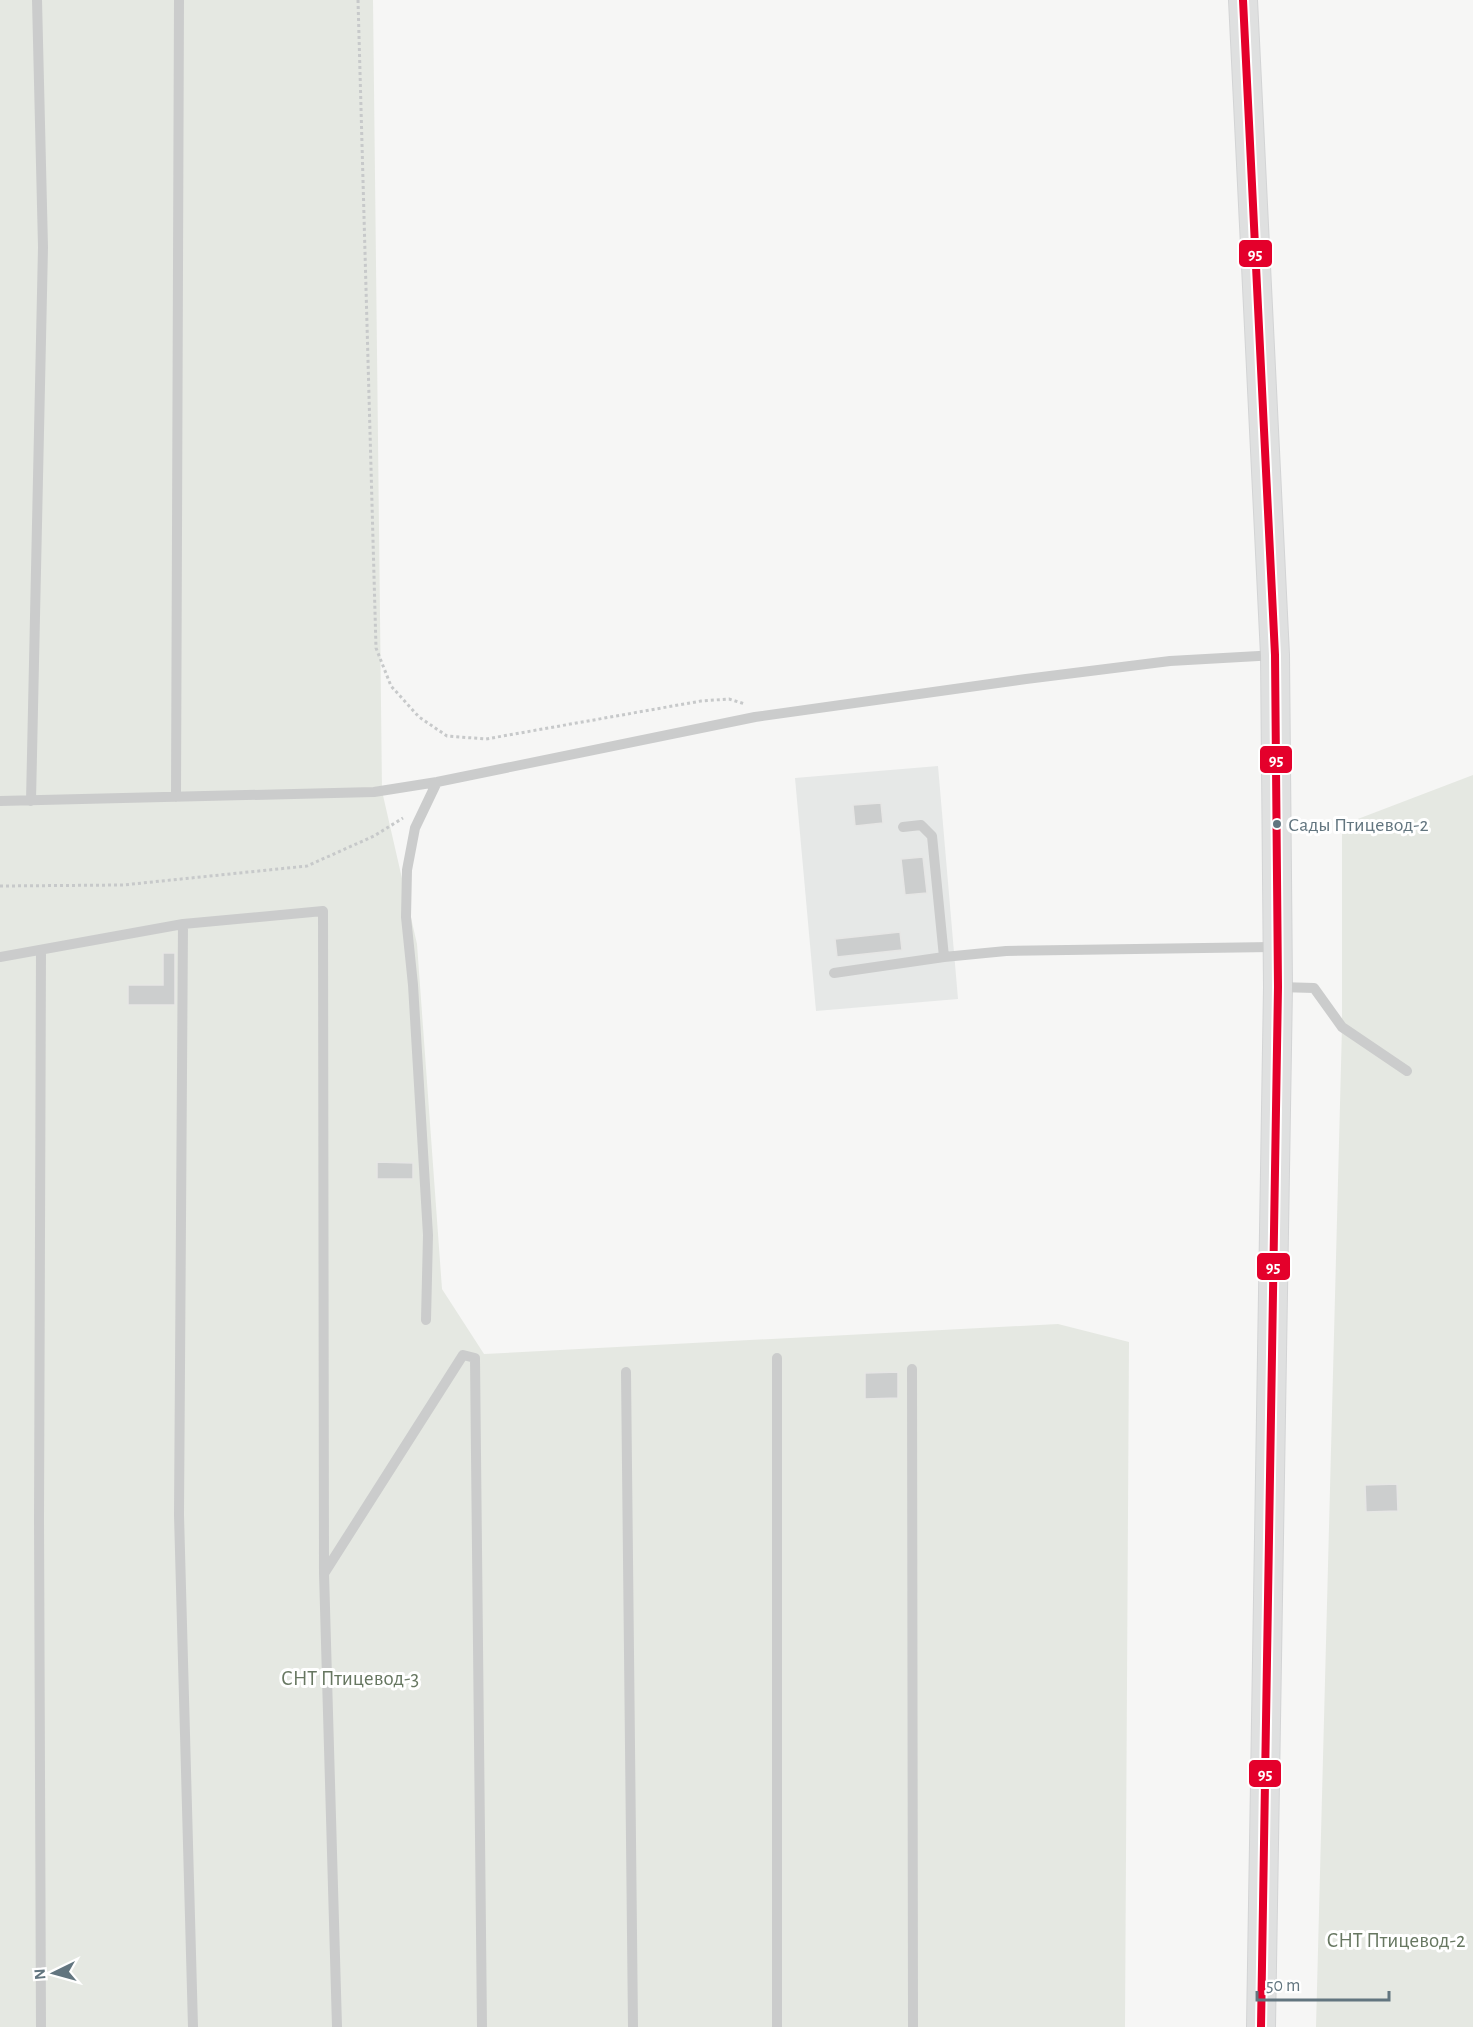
<svg xmlns="http://www.w3.org/2000/svg" width="1473" height="2027" viewBox="0 0 1473 2027" font-family="'Alegreya Sans',sans-serif">
<style>
.built{fill:#e6e8e7}
.green{fill:#e5e8e2}
.building{fill:#cccece;stroke:#e6e6e5;stroke-width:1.5}
.lines{fill:none;stroke-linecap:round;stroke-linejoin:round}
.secondary-casing{stroke:#d3d4d5;stroke-width:30}
.path{stroke:#c7c9ca;stroke-width:3;stroke-dasharray:3 3;stroke-linecap:butt}
.service{stroke:#cbcccc;stroke-width:10}
.secondary{stroke:#dfe0e0;stroke-width:28}
.bus-1-casing{stroke:#fff;stroke-width:12}
.bus-1{stroke:#e4002b;stroke-width:8}
.bus-dot{fill:#62757f;stroke:#fff;stroke-width:2}
.labels{text-anchor:middle;stroke-width:6;stroke-linejoin:round;paint-order:stroke}
.bus-label{font-size:20px;fill:#62757f;stroke:#fff;text-anchor:start}
.park-label{font-size:21px;fill:#677761;stroke:#fff}
.line-badge{stroke:#fff;stroke-width:2}
.badge-label{font-size:16px;text-anchor:middle;font-weight:bold;fill:#fff}
</style>
<rect width="100%" height="100%" fill="#f6f6f5"/>
<path class="built" d="M 938,766 L 958,999 L 816,1011 L 795,778 Z"/>
<path class="green" d="M 0,0 L 373,0 L 382,791 L 417,944 L 442,1289 L 484,1354 L 1058,1324 L 1129,1342 L 1125,2027 L 0,2027 Z
M 1473,775 L 1473,2027 L 1316,2027 L 1342,1027 L 1342,825 Z"/>
<path class="building" d="M 881,803 L 883,823 L 855,826 L 853,805 Z
M 923,857 L 927,893 L 905,895 L 901,859 Z
M 900,932 L 902,950 L 837,957 L 835,939 Z
M 163,953 L 175,953 L 175,1005 L 128,1005 L 128,985 L 163,985 Z
M 377,1162 L 413,1163 L 413,1179 L 377,1179 Z
M 898,1372 L 898,1398 L 865,1399 L 865,1373 Z
M 1397,1484 L 1398,1511 L 1366,1512 L 1365,1485 Z"/>
<g class="lines">
<g class="secondary-casing">
<path id="secondary" d="M 1243,0 L 1275,655 L 1278,987 L 1261,2027"/>
</g>
<path class="path" d="M 358,0 L 376,648 L 391,686 L 419,717 L 447,736 L 486,739 L 701,701 L 729,699 L 745,704
M 0,886 L 123,885 L 307,866 L 374,836 L 403,818"/>
<path class="service" d="M 176,797 L 179,0
M 0,801 L 374,792 L 437,782 L 755,717 L 1026,679 L 1170,661 L 1275,655
M 31,801 L 43,247 L 37,0
M 903,827 L 921,825 L 932,836 L 944,957
M 183,924 L 179,1515 L 193,2027
M 41,950 L 39,1520 L 41,2027
M 0,957 L 183,924 L 323,911 L 324,1573 L 337,2027
M 834,973 L 944,957 L 1006,951 L 1277,947
M 1279,987 L 1314,988 L 1342,1027 L 1407,1071
M 426,1320 L 428,1235 L 413,985 L 406,917 L 407,870 L 415,828 L 437,782
M 777,1358 L 777,2027
M 912,1369 L 913,2027
M 626,1372 L 633,2027
M 325,1572 L 463,1355 L 475,1358 L 482,2027"/>
<use href="#secondary" class="secondary"/>
<g class="bus-1-casing">
<path id="bus-1" d="M 1243,0 L 1275,655 L 1278,987 L 1261,2027"/>
</g>
<use href="#bus-1" class="bus-1"/>
</g>
<circle class="bus-dot" cx="1277" cy="824" r="5"/>
<g class="labels">
<g class="bus-label">
<text x="1288" y="831">Сады Птицевод-2</text>
</g>
<g class="park-label">
<text x="350" y="1685">СНТ Птицевод-3</text>
<text x="1396" y="1947">СНТ Птицевод-2</text>
</g>
</g>
<g class="line-badge">
<rect x="1238" y="239" width="35" height="29" rx="6" fill="#e4002b"/>
<rect x="1259" y="745" width="34" height="29" rx="6" fill="#e4002b"/>
<rect x="1256" y="1252" width="35" height="29" rx="6" fill="#e4002b"/>
<rect x="1248" y="1759" width="34" height="29" rx="6" fill="#e4002b"/>
</g>
<g class="badge-label">
<text x="1255" y="259">95</text>
<text x="1276" y="765">95</text>
<text x="1273" y="1272">95</text>
<text x="1265" y="1779">95</text>
</g>
<g transform="translate(54 1973) rotate(265)" stroke="#ffffff" stroke-width="4.5" paint-order="stroke">
<path d="M0-4.5L10 22L0 15L-10 22Z" fill="#62757f"/>
<text y="-9" font-size="16" font-weight="bold" text-anchor="middle" fill="#62757f">N</text>
</g>
<path d="M1257 1991v9h132v-9" fill="none" stroke="#62757f" stroke-width="3"/>
<text x="1266" y="1991" font-size="18" fill="#62757f" stroke="#ffffff" stroke-width="4.5" paint-order="stroke">50 m</text>
</svg>
